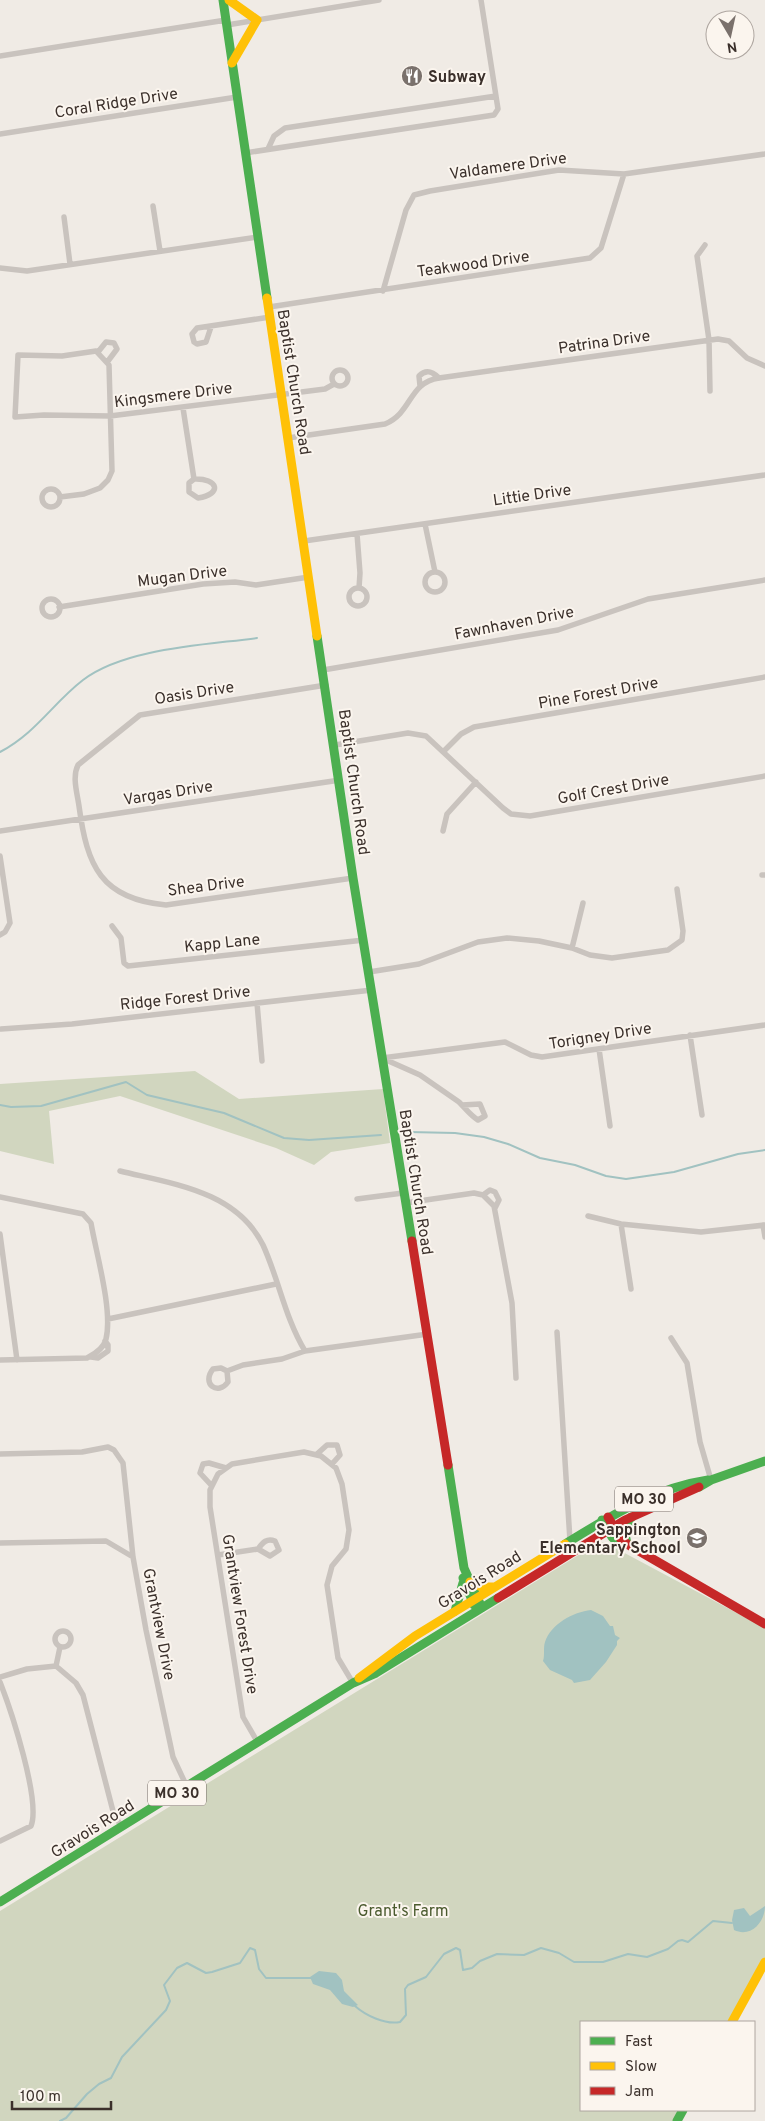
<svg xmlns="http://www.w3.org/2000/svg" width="765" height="2121" viewBox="0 0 765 2121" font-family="Overpass,sans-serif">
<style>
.green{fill:#d1d6bf}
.water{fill:#a1c2c1}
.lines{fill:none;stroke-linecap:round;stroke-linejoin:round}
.stream{stroke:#a1c2c1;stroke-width:2}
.street{stroke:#c9c3be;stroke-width:5.5}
.fast{stroke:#4caf50;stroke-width:9}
.slow{stroke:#ffc107;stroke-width:9}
.jam{stroke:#c62828;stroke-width:9}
.labels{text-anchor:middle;stroke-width:4;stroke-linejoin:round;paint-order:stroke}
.shield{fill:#fbf5ee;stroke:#756b66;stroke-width:1}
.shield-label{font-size:15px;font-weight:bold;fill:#3b302b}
.poi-label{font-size:16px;font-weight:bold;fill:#3b302b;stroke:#fbf5ee;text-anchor:start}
.street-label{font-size:16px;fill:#3b302b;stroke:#fbf5ee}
.park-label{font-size:16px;fill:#4a5a2e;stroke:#fbf5ee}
</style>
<rect width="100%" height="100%" fill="#f0ebe5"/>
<path class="green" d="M 195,1071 L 239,1099 L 383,1089 L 390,1143 L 331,1152 L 314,1165 L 276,1148 L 120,1096 L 49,1111 L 54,1164 L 0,1151 L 0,1084 Z
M 604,1542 L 765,1628 L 765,1957 L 728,2022 L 581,2022 L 581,2110 L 680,2110 L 673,2121 L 0,2121 L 0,1911 L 598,1543 Z"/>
<path class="water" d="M 591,1610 L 603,1616 L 610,1626 L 613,1626 L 615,1635 L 620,1638 L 617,1641 L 617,1645 L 606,1662 L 590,1680 L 574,1683 L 572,1680 L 550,1670 L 543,1661 C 545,1655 543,1648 545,1642 C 551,1624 573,1612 591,1610 Z
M 765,1906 C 765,1922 751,1938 734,1930 L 732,1920 L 734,1910 L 744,1908 L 750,1916 Z
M 319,1971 L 336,1973 L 342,1980 L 344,1991 L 358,2005 L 353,2007 L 342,2004 L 330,1990 L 313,1984 L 310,1977 Z"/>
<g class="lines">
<path class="stream" d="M 0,752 C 36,733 53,703 83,680 C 125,648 206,645 257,638
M 0,1105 L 11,1107 L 41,1106 L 126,1082 L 147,1095 L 224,1113 L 284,1138 L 309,1140 L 381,1135
M 409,1132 L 455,1133 L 484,1137 L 508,1144 L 540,1158 L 575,1165 L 606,1176 L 626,1179 L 674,1172 L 738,1154 L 765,1150
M 355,2006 C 365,2015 385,2025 400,2022 L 406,2015 L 405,1989 L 408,1985 L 426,1977 L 444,1954 L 456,1948 L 460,1950 L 463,1970 L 472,1968 L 480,1961 L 497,1954 L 524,1955 L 541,1948 L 559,1953 L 574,1962 L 603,1962 L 628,1954 L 647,1957 L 668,1949 L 678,1941 L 682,1940 L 688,1942 L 713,1921 L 732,1923
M 60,2121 L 66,2118 L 87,2094 L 99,2084 L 111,2078 L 122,2057 L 166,2010 L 170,2001 L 164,1985 L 177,1968 L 187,1963 L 206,1973 L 212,1972 L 240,1963 L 250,1948 L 255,1950 L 259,1969 L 266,1978 L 311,1978"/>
<path class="street" d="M 227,25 L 379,0
M 0,56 L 226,20
M 0,134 L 237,97
M 268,149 L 274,136 L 285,128 L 496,96
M 245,153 L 494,115 L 498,109 L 481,0
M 153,206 L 160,251
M 64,217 L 70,264
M 705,245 L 697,256 L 709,340 L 710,391
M 0,268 L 27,271 L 258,237
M 383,291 L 406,210 L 414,195 L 430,191 L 559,170 L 624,174 L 765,154
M 269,307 L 590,258 L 601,248 L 624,174
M 211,327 L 206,342 L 197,344 L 194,342 L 192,334 L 197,328 L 270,317
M 98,352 L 106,342 L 114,343 L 117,349 L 108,361
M332 378a8 8 0 1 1 16 0a8 8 0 1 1-16 0Z
M 420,386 L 419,376 C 426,369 432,371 439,378
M 183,408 L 194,479 L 189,483 L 189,492 L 198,498 C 223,494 218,478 194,479
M 288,438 L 385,424 C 413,412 408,383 439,378 L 718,339 L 729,341 L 747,358 L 765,366
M42 498a9 9 0 1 1 18 0a9 9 0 1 1-18 0Z
M 60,497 L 84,494 L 100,488 L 108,480 L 112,471 L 109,365 L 96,351 L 62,356 L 18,355 L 15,417 L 44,415 L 110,416 L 325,389 L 334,384
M 425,524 L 435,572
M 357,534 L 360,573 L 359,588
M 304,541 L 765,475
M425 582a10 10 0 1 1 20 0a10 10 0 1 1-20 0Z
M349 597a9 9 0 1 1 18 0a9 9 0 1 1-18 0Z
M42 608a9 9 0 1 1 18 0a9 9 0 1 1-18 0Z
M 59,607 L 203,584 L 235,582 L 256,585 L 309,577
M 323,670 L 558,630 L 648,599 L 765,580
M 326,685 L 140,715 L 78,765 C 72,777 77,792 79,806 C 87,866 101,899 166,905 L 353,878
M 335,745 L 408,733 L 426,736 L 503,808 L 511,814 L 530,816 L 765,776
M 444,751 L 461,734 L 474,727 L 765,677
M 0,831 L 340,780
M 443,831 L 447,814 L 476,782
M 0,856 L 10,923 L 5,932 L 0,935
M 762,875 L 765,875
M 112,926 L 121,938 L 124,963 L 128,966 L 364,940
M 572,948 L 583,903
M 369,972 L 419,964 L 478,942 L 507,938 L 539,941 L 572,948 L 590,955 L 612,958 L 668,950 L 682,940 L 683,931 L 677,889
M 257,1003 L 262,1061
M 1,1029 L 72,1024 L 372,990
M 690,1035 L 702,1115
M 599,1049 L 610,1126
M 382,1058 L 505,1042 L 531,1055 L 542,1057 L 765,1025
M 384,1059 L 420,1075 L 459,1102 C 465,1108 471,1116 478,1120 L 485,1116 L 480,1104 L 462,1105
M 120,1171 C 173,1184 236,1191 263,1245 C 279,1280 285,1318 305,1351
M 483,1195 L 490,1190 L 495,1192 L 499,1200 L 495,1208
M 0,1197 L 83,1214 L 91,1223 C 96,1253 113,1310 106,1339 C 104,1348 95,1354 87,1358 L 0,1360
M 357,1199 L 403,1193
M 405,1203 L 474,1193 L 483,1195 L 494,1206 L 512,1303 L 516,1378
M 588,1216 L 621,1224 L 701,1232 L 765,1225
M 621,1224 L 631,1289
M 763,1225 L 765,1237
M 0,1234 L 17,1360
M 108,1319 L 276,1284
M 557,1332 L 570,1541
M 671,1338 L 687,1363 L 700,1442 L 711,1480
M 91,1357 L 98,1358 L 108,1351 L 108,1345 L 105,1341
M 227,1371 L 228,1382 C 218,1396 201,1384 213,1369 L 221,1368 L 227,1371 L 243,1365 L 282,1359 L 305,1351 L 428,1334
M 0,1454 L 82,1452 L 108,1447 L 114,1450 L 123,1463 L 133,1557 L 146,1630 L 173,1757 L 187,1787
M 317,1454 L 327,1445 L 337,1445 L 340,1455 L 332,1464
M 212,1486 L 200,1473 L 203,1464 L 209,1463 L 226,1468
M 0,1543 L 106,1541 L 133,1557
M 218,1555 L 258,1549 L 270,1556 L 279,1550 L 275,1541 C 267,1538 263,1542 258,1549
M55 1639a8 8 0 1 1 16 0a8 8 0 1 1-16 0Z
M 56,1666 L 60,1647
M 0,1677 L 27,1669 L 56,1666 L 76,1683 L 83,1695 L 114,1815 L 122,1827
M 0,1682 C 11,1710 41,1801 31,1826 L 0,1841
M 258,1743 L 243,1717 L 210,1507 L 210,1490 L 218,1474 L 232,1464 L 304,1452 L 321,1456 L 336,1468 L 342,1484 L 349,1530 L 346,1549 L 332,1566 L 327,1585 L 338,1658 L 353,1683"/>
<path class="fast" d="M 223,0 L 267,298
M 317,636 L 353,878 L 412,1241
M 448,1465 L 464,1568 L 482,1608
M 699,1487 L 711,1480 L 765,1461
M 602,1520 L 612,1537 L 622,1547
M 565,1544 C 611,1516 654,1488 708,1480
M 627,1544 L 625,1534 L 631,1517
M 463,1578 L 474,1605
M 455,1611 L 463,1583
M 0,1902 L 353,1683 L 376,1673 L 498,1598
M 677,2121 L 683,2110"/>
<path class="slow" d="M 229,0 L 257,20 L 232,63
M 267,298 L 317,636
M 470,1582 L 482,1587 L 494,1587
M 359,1678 L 415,1636 L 565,1544
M 732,2022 L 765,1962"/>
<path class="jam" d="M 412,1241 L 448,1465
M 608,1517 L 620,1538 L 627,1544 L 765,1624
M 498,1598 L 625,1520 L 699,1487"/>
</g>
<defs>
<g id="restaurant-disc" transform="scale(1.125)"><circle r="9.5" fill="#7a716c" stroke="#fbf5ee"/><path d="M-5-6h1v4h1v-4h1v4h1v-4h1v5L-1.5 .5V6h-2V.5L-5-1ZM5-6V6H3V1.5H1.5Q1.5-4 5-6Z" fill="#fff"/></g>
<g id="school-disc" transform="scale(1.125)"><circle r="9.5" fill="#7a716c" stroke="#fbf5ee"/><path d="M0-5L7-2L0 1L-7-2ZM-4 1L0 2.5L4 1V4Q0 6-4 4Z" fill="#fff"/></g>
</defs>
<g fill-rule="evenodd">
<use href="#restaurant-disc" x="412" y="76"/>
<use href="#school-disc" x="697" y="1538"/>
</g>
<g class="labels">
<g class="shield">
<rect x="615" y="1486.5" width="58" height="25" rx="4"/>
<rect x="148" y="1780.5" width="58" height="25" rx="4"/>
</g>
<g class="shield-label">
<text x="644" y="1504">MO 30</text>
<text x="177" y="1798">MO 30</text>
</g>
<g class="poi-label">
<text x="428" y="82">Subway</text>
<text x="681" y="1535" text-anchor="end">Sappington<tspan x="681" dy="18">Elementary School</tspan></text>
</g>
<g class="street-label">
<text transform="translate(116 102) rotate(-9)" y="6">Coral Ridge Drive</text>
<text transform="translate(508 165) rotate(-8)" y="6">Valdamere Drive</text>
<text transform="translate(473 263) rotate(-8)" y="6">Teakwood Drive</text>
<text transform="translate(604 341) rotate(-8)" y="6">Patrina Drive</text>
<text transform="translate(295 382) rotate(81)" y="6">Baptist Church Road</text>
<text transform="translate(173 394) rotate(-7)" y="6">Kingsmere Drive</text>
<text transform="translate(532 494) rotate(-8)" y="6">Littie Drive</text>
<text transform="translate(182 575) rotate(-7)" y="6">Mugan Drive</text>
<text transform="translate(514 622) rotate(-11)" y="6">Fawnhaven Drive</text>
<text transform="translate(194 692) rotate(-9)" y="6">Oasis Drive</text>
<text transform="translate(598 692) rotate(-10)" y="6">Pine Forest Drive</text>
<text transform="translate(355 782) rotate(82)" y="6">Baptist Church Road</text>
<text transform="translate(613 788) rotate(-10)" y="6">Golf Crest Drive</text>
<text transform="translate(168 792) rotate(-9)" y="6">Vargas Drive</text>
<text transform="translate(206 885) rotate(-7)" y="6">Shea Drive</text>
<text transform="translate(222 942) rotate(-6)" y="6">Kapp Lane</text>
<text transform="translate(185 997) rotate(-6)" y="6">Ridge Forest Drive</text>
<text transform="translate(600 1035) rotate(-9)" y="6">Torigney Drive</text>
<text transform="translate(417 1182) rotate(81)" y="6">Baptist Church Road</text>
<text transform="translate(479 1579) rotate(-32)" y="6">Gravois Road</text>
<text transform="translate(241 1614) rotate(81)" y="6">Grantview Forest Drive</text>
<text transform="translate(160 1624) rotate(79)" y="6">Grantview Drive</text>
<text transform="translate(92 1828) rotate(-32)" y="6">Gravois Road</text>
</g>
<g class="park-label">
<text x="403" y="1916">Grant's Farm</text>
</g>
</g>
<rect x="580" y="2021" width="175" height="90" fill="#fbf5ee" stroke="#aea6a0"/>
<rect x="590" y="2037" width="25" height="8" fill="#4caf50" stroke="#aea6a0"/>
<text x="625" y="2046" font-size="15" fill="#3b302b">Fast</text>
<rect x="590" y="2062" width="25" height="8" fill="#ffc107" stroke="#aea6a0"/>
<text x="625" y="2071" font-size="15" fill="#3b302b">Slow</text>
<rect x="590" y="2087" width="25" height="8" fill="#c62828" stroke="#aea6a0"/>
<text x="625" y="2096" font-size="15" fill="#3b302b">Jam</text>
<g transform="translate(730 35) rotate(171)"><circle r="24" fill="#fbf5ee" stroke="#aea6a0"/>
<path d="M0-4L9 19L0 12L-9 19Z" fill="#7a716c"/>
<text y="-8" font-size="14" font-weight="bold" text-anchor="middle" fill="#3b302b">N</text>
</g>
<path d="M12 2101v8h99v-8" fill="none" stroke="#3b302b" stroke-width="2.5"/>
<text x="20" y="2101" font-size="15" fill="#3b302b" stroke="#fbf5ee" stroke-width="4" paint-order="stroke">100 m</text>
</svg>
